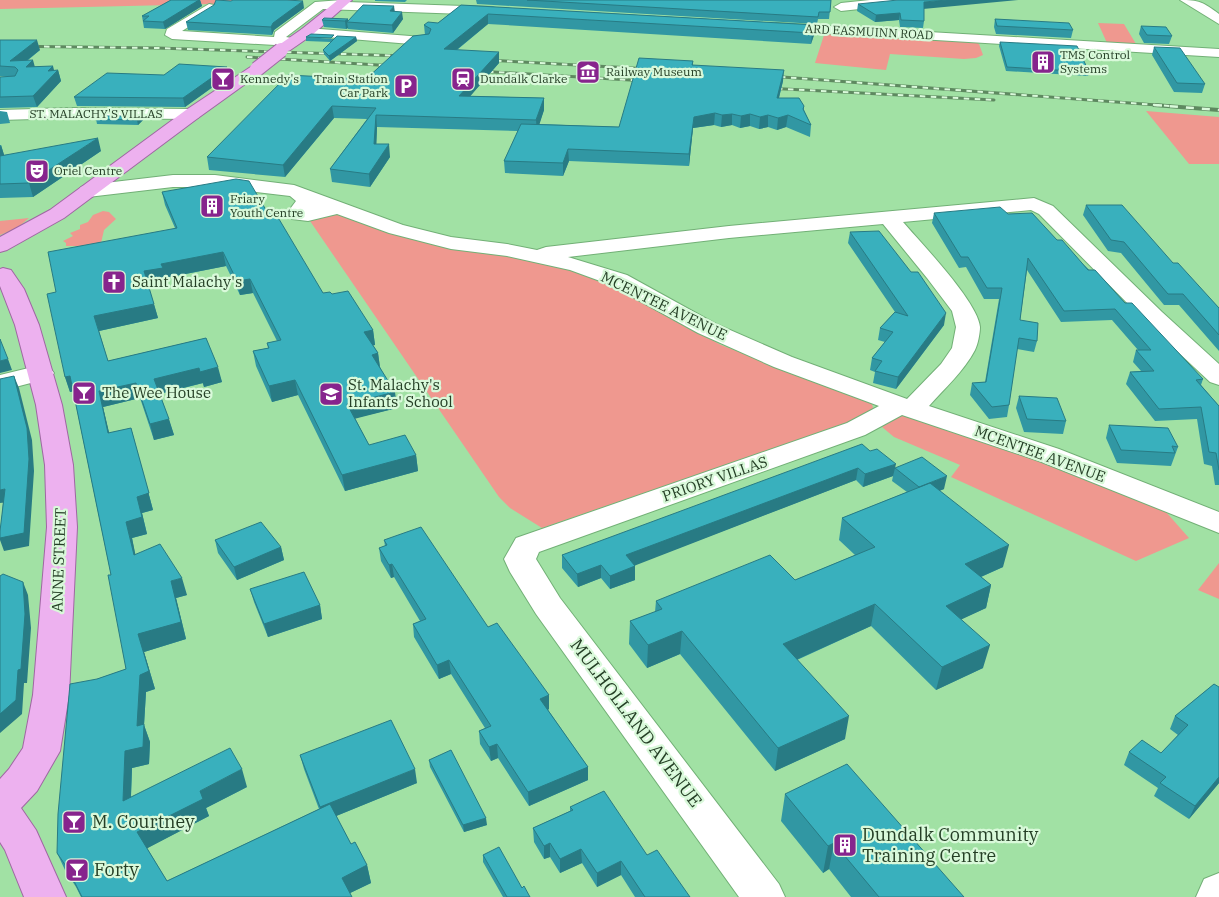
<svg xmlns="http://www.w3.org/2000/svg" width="1219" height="897" viewBox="0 0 1219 897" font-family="'IBM Plex Serif',serif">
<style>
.green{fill:#ef988f}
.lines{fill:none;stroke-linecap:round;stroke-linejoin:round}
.minor-casing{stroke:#72b076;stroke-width:2}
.major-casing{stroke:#9f67a2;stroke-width:2}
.minor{fill:#fff;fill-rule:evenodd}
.major{fill:#edb1ef;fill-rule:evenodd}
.rail-far1-casing{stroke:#5e8960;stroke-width:3}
.rail-casing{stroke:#5e8960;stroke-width:4}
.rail-far1{stroke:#d9f9da;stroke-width:2;stroke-dasharray:5.5;stroke-linecap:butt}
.rail{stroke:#d9f9da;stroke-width:2.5;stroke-dasharray:8;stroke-linecap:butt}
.major-bridge-casing{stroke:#9f67a2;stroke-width:16;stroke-linecap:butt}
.major-bridge{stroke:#edb1ef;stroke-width:14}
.wall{fill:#3197a3}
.shaded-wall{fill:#287b84}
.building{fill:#39b0bd;stroke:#287b84}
.labels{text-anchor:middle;stroke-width:4.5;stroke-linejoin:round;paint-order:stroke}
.far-street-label{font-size:12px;fill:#253f26;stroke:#d9f9da}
.far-poi-label{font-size:12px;fill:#253f26;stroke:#d9f9da;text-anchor:start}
.poi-label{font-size:15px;fill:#253f26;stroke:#d9f9da;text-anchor:start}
.street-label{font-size:15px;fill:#253f26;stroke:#d9f9da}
.near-street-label{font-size:18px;fill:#253f26;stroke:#d9f9da}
.near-poi-label{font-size:18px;fill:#253f26;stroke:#d9f9da;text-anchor:start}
</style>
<rect width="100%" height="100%" fill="#a1e1a4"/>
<path class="green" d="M 0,0 L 297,0 L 294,2 L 0,9 Z
M 1098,23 L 1124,24 L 1136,44 L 1107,43 Z
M 825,32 L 976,42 L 979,44 L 983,55 L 976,58 L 964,59 L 890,54 L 886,70 L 815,63 Z
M 1146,111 L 1219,117 L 1219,164 L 1189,164 Z
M 103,211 L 109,212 L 116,219 L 104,230 L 101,243 L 80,246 L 66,246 L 66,243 L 63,241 L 73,236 L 70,233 L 80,229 L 80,225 L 88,222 L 93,215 Z
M 331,214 L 340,215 L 571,270 L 611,283 L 721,345 L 865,400 L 872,404 L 874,412 L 865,417 L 542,528 L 510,508 L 499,497 L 310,221 L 314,217 Z
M 29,218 L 17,228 L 0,235 L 0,221 Z
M 911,414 L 1050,462 L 1166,512 L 1189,538 L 1136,561 L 951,477 L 960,465 L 894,437 L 882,427 L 889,419 Z
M 1219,563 L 1219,599 L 1198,590 Z"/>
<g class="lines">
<g class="minor-casing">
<path id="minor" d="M 342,0 L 347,2 L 493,7 L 500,11 L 493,15 L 323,9 L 286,37 L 297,39 L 299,42 L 297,45 L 292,46 L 172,39 L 165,35 L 167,29 L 209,4 L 214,5 L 216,8 L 214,11 L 182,31 L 274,37 L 275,32 L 315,2 Z
M 870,0 L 912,0 L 906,4 L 841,11 L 834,7 L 841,3 Z
M 1180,0 C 1199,0 1203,2 1219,14 L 1219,24 Z
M 776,23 L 1219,49 L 1219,57 L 771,30 L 769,27 Z
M 307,28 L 423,37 L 428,38 L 430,41 L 428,44 L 423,45 L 302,35 L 300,32 L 302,29 Z
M 70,108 L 192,109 L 198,110 L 200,114 L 198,118 L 192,119 L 70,118 L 0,120 L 0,110 Z
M 173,175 L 215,175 L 294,185 L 403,225 L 451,237 L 507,244 L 537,250 L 546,247 L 729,226 L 1034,198 L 1053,206 L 1162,312 L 1219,364 L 1219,385 L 1210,382 L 1146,322 L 1039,214 L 1031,210 L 903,222 C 921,243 978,302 980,327 C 980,333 978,344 975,350 C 964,371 945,388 929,406 L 1059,449 L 1219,512 L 1219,533 L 1039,461 L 902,415 L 865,435 L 539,552 L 536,559 L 560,598 L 779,884 L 785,897 L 739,897 L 536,614 L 510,572 L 504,559 L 516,538 L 847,423 L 879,406 L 774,367 L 698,333 L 611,285 L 570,270 L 507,256 L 451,249 L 389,233 L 337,214 L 308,221 L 292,219 L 287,213 L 296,201 L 290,196 L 215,187 L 173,187 L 88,197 L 81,195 L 78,191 L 81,187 L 88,185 ZM 883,224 L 927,278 L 952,311 L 956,327 L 952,348 L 941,364 L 907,399 L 792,357 L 714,323 L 627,275 L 568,257 L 729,238 Z
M 41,365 L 50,368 L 54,373 L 50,378 L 0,391 L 0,375 Z
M 1219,873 L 1219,897 L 1196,897 L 1204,879 Z"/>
</g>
<g class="major-casing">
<path id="major" d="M 338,0 L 352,0 L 312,35 L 286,53 L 276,53 L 274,50 L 276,47 L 302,29 Z
M 257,64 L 262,66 L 265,69 L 262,72 L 198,118 L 64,218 L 7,250 L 0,252 L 0,237 L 50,210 L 186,110 L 252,66 Z
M 3,268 L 11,270 L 24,289 L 39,325 L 62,405 L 73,465 L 77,527 L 69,695 L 60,751 L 37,791 L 21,808 L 36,830 L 66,897 L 24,897 L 5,850 L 0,842 L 0,779 L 9,769 L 23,748 L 33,695 L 47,527 L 45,465 L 36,405 L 15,325 L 0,286 L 0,269 Z"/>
</g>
<use href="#minor" class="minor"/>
<use href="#major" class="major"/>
<g class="rail-far1-casing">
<path id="rail-far1" d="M 0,46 L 157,48 L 405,56
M 247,57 L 395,66
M 485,60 L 650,69
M 477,71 L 647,81
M 769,76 L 1170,106
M 766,88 L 994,100"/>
</g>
<g class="rail-casing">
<path id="rail" d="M 1154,105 L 1219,110"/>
</g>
<use href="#rail-far1" class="rail-far1"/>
<use href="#rail" class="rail"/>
<g class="major-bridge-casing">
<path id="major-bridge" d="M 257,69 L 281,50"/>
</g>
<use href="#major-bridge" class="major-bridge"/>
</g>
<path class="wall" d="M 171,0 L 200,0 L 202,6 L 165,29 L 144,28 L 142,16 Z
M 375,0 L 407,0 L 405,2 L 375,1 Z
M 476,0 L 831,0 L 829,19 L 818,19 L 817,24 L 477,4 Z
M 231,1 L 304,8 L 274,30 L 272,35 L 188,30 L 186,22 Z
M 858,4 L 924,9 L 924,21 L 923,28 L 900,27 L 899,20 L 875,22 L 857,11 Z
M 461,5 L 815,25 L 814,35 L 811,44 L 488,24 L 457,50 L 499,63 L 470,96 L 544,98 L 544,110 L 539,124 L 619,127 L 693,61 L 693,65 L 783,81 L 779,98 L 804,106 L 804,110 L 811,125 L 810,137 L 786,127 L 777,130 L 768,127 L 759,129 L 750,126 L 740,128 L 732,125 L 721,127 L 714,125 L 693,128 L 689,166 L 569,161 L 563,176 L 505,173 L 504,161 L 518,131 L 377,127 L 376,144 L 390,157 L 370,187 L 332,182 L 330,169 L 367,119 L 334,118 L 285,177 L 209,170 L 207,157 L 366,79 L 425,35 L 424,25 L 438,23 Z
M 395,11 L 403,19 L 393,33 L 348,29 L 348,28 L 346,29 L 324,27 L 322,20 L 348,19 L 348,21 Z
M 995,19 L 1073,30 L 1071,38 L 996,34 L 994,27 Z
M 1141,26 L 1172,36 L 1169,44 L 1144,43 L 1139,34 Z
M 306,37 L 334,39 L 356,37 L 357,41 L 330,61 L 324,54 L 323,50 L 331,42 L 306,41 Z
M 0,40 L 40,50 L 27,61 L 35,67 L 54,71 L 58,70 L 61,81 L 37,107 L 0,108 L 0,77 L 11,77 L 0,76 Z
M 1000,42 L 1089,72 L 1088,76 L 1006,71 L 999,46 Z
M 1154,47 L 1205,84 L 1202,93 L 1174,92 L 1152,55 Z
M 227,67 L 228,76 L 185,107 L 77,106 L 74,97 L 164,75 Z
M 0,111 L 7,112 L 10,123 L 0,124 Z
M 96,119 L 143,120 L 138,125 L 97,124 Z
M 0,145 L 1,145 L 4,155 L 101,151 L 33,197 L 0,198 Z
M 162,192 L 266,210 L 323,293 L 332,294 L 373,330 L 375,345 L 373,345 L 378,353 L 380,367 L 397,408 L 355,418 L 369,445 L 416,455 L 418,471 L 345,491 L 298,395 L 272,402 L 256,366 L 253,351 L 268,348 L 267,343 L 277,341 L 253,293 L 240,295 L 226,266 L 165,278 L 166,282 L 148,285 L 158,318 L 99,331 L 108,361 L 206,338 L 222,382 L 204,387 L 203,383 L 160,394 L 174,435 L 154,440 L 140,398 L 103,407 L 109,433 L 131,428 L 153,510 L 142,513 L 147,534 L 132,538 L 135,554 L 187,595 L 176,598 L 186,639 L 144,652 L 155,689 L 146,692 L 144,725 L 150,742 L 149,764 L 132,768 L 131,797 L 247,787 L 206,808 L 209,816 L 147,848 L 167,881 L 319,809 L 304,769 L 300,755 L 417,783 L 336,816 L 351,844 L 367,865 L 371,883 L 350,893 L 352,897 L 81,897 L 76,887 L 65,870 L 57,853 L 97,679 L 126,669 L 111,575 L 73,391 L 70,392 L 65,377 L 56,292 L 175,228 L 165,205 Z
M 1086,205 L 1173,263 L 1219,308 L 1219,351 L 1179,305 L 1164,305 L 1121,253 L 1108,251 L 1083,215 Z
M 934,213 L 1008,214 L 1057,240 L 1125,303 L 1203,379 L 1201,385 L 1219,406 L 1219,485 L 1215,485 L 1212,466 L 1204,464 L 1197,419 L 1155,421 L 1126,384 L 1130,372 L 1141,371 L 1133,362 L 1136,350 L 1138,350 L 1112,320 L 1061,322 L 1027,270 L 1020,320 L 1037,341 L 1034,352 L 1017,349 L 1009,405 L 1007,417 L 989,419 L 970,395 L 972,383 L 985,382 L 999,299 L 984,299 L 966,267 L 959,268 L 932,223 Z
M 850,232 L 944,325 L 896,389 L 873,383 L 875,372 L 870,370 L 872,358 L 885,342 L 878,340 L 880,328 L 895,312 L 848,243 Z
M 1019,396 L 1066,421 L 1063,434 L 1024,432 L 1016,408 Z
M 1109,425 L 1178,447 L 1171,466 L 1117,463 L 1106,438 Z
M 870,451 L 895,468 L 944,489 L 939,491 L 1003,567 L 981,577 L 991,585 L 986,608 L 961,619 L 983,668 L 936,690 L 871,626 L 797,660 L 845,739 L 775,771 L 680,654 L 647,668 L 629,644 L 630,621 L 655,612 L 656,601 L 795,580 L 855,555 L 839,540 L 842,518 L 907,492 L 892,481 L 893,476 L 863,487 L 856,480 L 634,565 L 635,566 L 635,580 L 610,589 L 601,578 L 578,587 L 562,568 L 562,555 Z
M 215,540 L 281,547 L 284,560 L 237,580 L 218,553 Z
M 384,540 L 488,627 L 549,695 L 549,709 L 548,710 L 588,767 L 588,780 L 529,806 L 498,758 L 491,761 L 480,744 L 479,731 L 485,728 L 451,674 L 439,679 L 414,637 L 413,624 L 420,621 L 394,577 L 391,578 L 381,561 L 379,548 L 385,546 Z
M 250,589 L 320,605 L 322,619 L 268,637 L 254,602 Z
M 1214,684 L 1219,783 L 1189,819 L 1154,796 L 1158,788 L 1124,765 L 1129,752 L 1161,753 L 1178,735 L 1170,729 L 1175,716 Z
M 429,760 L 487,825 L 464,832 L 430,767 Z
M 785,794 L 964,897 L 851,897 L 829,869 L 823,873 L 781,821 Z
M 570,807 L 647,855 L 690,897 L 635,897 L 621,875 L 597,887 L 582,863 L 560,873 L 550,857 L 544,859 L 534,842 L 533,828 L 570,811 Z
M 483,855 L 522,888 L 530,897 L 503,897 L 483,862 Z"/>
<path class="shaded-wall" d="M 199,0 L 200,0 L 202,6 L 165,29 L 163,22 Z
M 947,0 L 1018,0 L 923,9 L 924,2 Z
M 303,1 L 304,8 L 274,30 L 272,35 L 271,27 L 273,23 Z
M 394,6 L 395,13 L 390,11 Z
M 402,12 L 403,19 L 393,33 L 392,25 Z
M 900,13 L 899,20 L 875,22 L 876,15 Z
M 488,14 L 488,24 L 444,60 L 444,49 Z
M 348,19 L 348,22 L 347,22 L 348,28 L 346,29 L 345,21 Z
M 815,25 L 814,35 L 811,44 L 812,33 Z
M 356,37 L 357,41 L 330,61 L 329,56 Z
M 37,40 L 40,50 L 17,68 L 10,61 Z
M 499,52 L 499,63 L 460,108 L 459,96 Z
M 33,60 L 36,71 L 26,67 Z
M 53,66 L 55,74 L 58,70 L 61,81 L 37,107 L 33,96 L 48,71 Z
M 227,67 L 228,76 L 185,107 L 183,98 Z
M 784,70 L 783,81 L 776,109 L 777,98 Z
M 544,98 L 544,110 L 537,132 L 536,120 Z
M 332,106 L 334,118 L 285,177 L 283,165 Z
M 715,113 L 714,125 L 693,128 L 689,166 L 689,154 L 694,117 Z
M 732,114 L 732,125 L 721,127 L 722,115 Z
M 750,114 L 750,126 L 740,128 L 741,116 Z
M 376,115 L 377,127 L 376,156 L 374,144 Z
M 768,115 L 768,127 L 759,129 L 760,117 Z
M 788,115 L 786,127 L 777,130 L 778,118 Z
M 142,116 L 143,120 L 138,125 L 137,120 Z
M 98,138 L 101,151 L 33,197 L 29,183 Z
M 389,144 L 390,157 L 370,187 L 369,174 Z
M 1,145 L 5,158 L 0,165 L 0,147 Z
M 568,149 L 569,161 L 563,176 L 563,163 Z
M 223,252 L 226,266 L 165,278 L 166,282 L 148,285 L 144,271 L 161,264 Z
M 250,279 L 253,293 L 240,295 L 237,281 Z
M 154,304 L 158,318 L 99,331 L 94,316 Z
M 946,313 L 944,325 L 896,389 L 898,377 Z
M 373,330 L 375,345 L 366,347 L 364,332 Z
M 378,353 L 380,368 L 372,355 Z
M 8,359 L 12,370 L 0,373 L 0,361 Z
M 218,367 L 222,382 L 204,387 L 200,372 Z
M 199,368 L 203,383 L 158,394 L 154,379 Z
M 14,376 L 19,388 L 32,440 L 34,471 L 29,546 L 4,551 L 0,540 L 0,538 Z
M 70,376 L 75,391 L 70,392 L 65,377 Z
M 295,380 L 298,395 L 272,402 L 269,386 Z
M 136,383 L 140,398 L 103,407 L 113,449 L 108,433 L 99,391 Z
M 395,392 L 397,408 L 350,420 L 347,404 Z
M 169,419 L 174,435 L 154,440 L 150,424 Z
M 131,428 L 153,510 L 142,513 L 147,534 L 132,538 L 139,572 L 134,555 L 126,522 L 137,497 Z
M 416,455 L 418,471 L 345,491 L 342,475 Z
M 896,464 L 893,476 L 863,487 L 865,474 Z
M 858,468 L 856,480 L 626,569 L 626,555 Z
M 947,476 L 944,489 L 917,500 L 919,487 Z
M 5,489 L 9,502 L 0,503 L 0,490 Z
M 1009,545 L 1003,567 L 960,586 L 965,564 Z
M 281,547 L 284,560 L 237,580 L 234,567 Z
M 392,564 L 394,577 L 391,578 L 389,565 Z
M 601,565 L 601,578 L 578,587 L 577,574 Z
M 635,566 L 635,580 L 610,589 L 610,576 Z
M 182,578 L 187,595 L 176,598 L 186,639 L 144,652 L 155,689 L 146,692 L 144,725 L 150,742 L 149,764 L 132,768 L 130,818 L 123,801 L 125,751 L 137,726 L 138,634 L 171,581 Z
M 23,582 L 28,595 L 31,628 L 27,683 L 24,683 L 22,714 L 0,733 L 0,714 Z
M 991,585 L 986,608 L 941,629 L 946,606 Z
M 875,604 L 871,626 L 780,667 L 783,644 Z
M 320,605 L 322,619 L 268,637 L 264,624 Z
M 682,631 L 680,654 L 647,668 L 648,645 Z
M 990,645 L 983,668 L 936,690 L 942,667 Z
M 449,660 L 451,674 L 439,679 L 437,665 Z
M 549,695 L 549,709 L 541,713 L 540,699 Z
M 849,716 L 845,739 L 775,771 L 778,748 Z
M 497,744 L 498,758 L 491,761 L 489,747 Z
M 588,767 L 588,780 L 529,806 L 528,792 Z
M 242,769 L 247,787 L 206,808 L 209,816 L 144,850 L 137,832 L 200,791 Z
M 415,769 L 417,783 L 324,821 L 320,807 Z
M 1219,777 L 1219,783 L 1189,819 L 1195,806 Z
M 486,818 L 487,825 L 464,832 L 463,825 Z
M 550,843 L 550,857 L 544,859 L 544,846 Z
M 834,843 L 829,869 L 823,873 L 828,846 Z
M 581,849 L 582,863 L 560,873 L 560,859 Z
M 621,861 L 621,875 L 597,887 L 597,873 Z
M 367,865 L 371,883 L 346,895 L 342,878 Z"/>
<path class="building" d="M 171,0 L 199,0 L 163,22 L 143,21 L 149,16 L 142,16 Z
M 216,0 L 231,1 L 233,0 L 287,0 L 303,1 L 273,23 L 271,27 L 186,22 L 214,5 Z
M 527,0 L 831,0 L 830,12 L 819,12 L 818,17 Z
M 898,0 L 947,0 L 924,2 L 924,21 L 901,20 L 900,13 L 876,15 L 858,4 Z
M 363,5 L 394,6 L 390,11 L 402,12 L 392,25 L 347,22 Z
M 461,5 L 815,25 L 812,33 L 488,14 L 444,49 L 499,52 L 459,96 L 544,98 L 536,120 L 376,115 L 374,144 L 389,144 L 369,174 L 330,169 L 376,108 L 332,106 L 283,165 L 207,157 L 288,75 L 366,79 L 413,36 L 429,34 L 431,29 L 424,25 L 428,22 L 438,23 Z
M 324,18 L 348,19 L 345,21 L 322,20 Z
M 995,19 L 1069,23 L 1073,30 L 997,26 Z
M 1141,26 L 1166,27 L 1172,36 L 1147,35 Z
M 311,34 L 334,35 L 331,38 L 306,37 Z
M 337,36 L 356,37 L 329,56 L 323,50 Z
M 0,40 L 37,40 L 10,61 L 33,60 L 26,67 L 53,66 L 48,71 L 58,70 L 33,96 L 0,97 L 0,77 L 15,76 L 18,70 L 15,67 L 0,66 Z
M 1000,42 L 1077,46 L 1089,72 L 1007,67 Z
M 1154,47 L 1180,48 L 1205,84 L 1177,83 Z
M 639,58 L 693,61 L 692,65 L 784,70 L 777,98 L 799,98 L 804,106 L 803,109 L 811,125 L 788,115 L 778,118 L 768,115 L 760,117 L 750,114 L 741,116 L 732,114 L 722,115 L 715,113 L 694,117 L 689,154 L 568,149 L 563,163 L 504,161 L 521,124 L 619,127 Z
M 179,64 L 227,67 L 183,98 L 74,97 L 107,73 L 164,75 Z
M 101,116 L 142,116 L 137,120 L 96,119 Z
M 98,138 L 29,183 L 0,184 L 0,156 Z
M 236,179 L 249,181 L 266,210 L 273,209 L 323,293 L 330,292 L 332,294 L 348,291 L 373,330 L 364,332 L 378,353 L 372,355 L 395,392 L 347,404 L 369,445 L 405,435 L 416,455 L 342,475 L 295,380 L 269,386 L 253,351 L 269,348 L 267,343 L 281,340 L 250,279 L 237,281 L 223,252 L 161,264 L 163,268 L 144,271 L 154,304 L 94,316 L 108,361 L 206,338 L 218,367 L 200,372 L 199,368 L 154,379 L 169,419 L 150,424 L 136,383 L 99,391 L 108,433 L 131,428 L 149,493 L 137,497 L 142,517 L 126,522 L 134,555 L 160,544 L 182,578 L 171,581 L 181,622 L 138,634 L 149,671 L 140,675 L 137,726 L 144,724 L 143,747 L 125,751 L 123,801 L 230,748 L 242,769 L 200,791 L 203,799 L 137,832 L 167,881 L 330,804 L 351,844 L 355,842 L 367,865 L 342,878 L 352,897 L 82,897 L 68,869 L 57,853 L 58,814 L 70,684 L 97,679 L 126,669 L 108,575 L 111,575 L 70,376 L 65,377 L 47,294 L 56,292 L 48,252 L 177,228 L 162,192 Z
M 1086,205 L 1122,205 L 1173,263 L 1178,263 L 1219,308 L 1219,335 L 1183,294 L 1168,294 L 1124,242 L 1111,240 Z
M 1000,207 L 1008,214 L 1032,213 L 1057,240 L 1062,240 L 1088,270 L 1095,270 L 1125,303 L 1132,303 L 1203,379 L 1196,380 L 1219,406 L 1219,470 L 1216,453 L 1209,452 L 1201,407 L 1159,409 L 1130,372 L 1154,371 L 1136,350 L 1151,350 L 1115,309 L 1064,311 L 1028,258 L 1020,320 L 1038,323 L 1037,341 L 1019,338 L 1009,405 L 992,407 L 972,383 L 986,382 L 1002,288 L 987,288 L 968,257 L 961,257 L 934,213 Z
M 879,231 L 911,272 L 918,272 L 946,313 L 898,377 L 875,371 L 882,361 L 872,358 L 893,332 L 880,328 L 895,312 L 908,316 L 850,232 Z
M 0,339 L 8,359 L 0,361 Z
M 14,376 L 27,428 L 29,459 L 24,533 L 0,538 L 0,531 L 5,489 L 0,490 L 0,379 Z
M 1019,396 L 1057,398 L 1066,421 L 1027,419 Z
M 1109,425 L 1168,428 L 1178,447 L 1172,446 L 1175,453 L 1121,450 Z
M 862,444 L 870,451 L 877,449 L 896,464 L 865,474 L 858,468 L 626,555 L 635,566 L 610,576 L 601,565 L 577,574 L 562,555 Z
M 922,457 L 947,476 L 919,487 L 895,468 Z
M 930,483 L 1009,545 L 965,564 L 991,585 L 946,606 L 990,645 L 942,667 L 875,604 L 783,644 L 849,716 L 778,748 L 682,631 L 648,645 L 630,621 L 662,609 L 656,601 L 770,555 L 795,580 L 875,547 L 842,518 Z
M 261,522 L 281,547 L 234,567 L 215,540 Z
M 421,527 L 488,627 L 497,623 L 549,695 L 540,699 L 588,767 L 528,792 L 497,744 L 489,747 L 479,731 L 491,726 L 449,660 L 437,665 L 413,624 L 426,619 L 392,564 L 389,565 L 379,548 L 387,545 L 384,540 Z
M 304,572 L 320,605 L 264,624 L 250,589 Z
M 3,574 L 23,582 L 25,614 L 21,669 L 18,670 L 16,700 L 0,714 L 0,576 Z
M 1214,684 L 1219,687 L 1219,777 L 1195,806 L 1160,783 L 1166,777 L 1129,752 L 1142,740 L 1161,753 L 1188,725 L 1175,716 Z
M 391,720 L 415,769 L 320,807 L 300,755 Z
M 451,750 L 486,818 L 463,825 L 429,760 Z
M 847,764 L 964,897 L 879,897 L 834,843 L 828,846 L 785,794 Z
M 604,791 L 647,855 L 657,850 L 690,897 L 645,897 L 621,861 L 597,873 L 581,849 L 560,859 L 550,843 L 544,846 L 533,828 L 573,810 L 570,807 Z
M 499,847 L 522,888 L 524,886 L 530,897 L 507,897 L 483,855 Z"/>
<defs>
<g id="building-square" transform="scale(1.25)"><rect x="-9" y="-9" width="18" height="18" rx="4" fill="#87248d" stroke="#d9f9da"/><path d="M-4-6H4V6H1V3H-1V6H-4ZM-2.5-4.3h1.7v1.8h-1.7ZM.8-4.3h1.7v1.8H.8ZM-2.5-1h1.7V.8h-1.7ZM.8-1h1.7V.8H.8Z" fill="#fff"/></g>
<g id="museum-square" transform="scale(1.25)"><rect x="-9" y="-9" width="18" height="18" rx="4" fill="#87248d" stroke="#d9f9da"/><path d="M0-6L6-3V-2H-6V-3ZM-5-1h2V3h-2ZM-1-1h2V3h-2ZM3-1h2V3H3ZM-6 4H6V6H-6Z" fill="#fff"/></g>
<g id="bar-square" transform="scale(1.25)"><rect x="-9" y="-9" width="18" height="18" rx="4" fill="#87248d" stroke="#d9f9da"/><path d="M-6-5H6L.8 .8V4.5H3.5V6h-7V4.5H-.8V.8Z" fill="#fff"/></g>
<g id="station-square" transform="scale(1.25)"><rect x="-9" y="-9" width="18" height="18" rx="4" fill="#87248d" stroke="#d9f9da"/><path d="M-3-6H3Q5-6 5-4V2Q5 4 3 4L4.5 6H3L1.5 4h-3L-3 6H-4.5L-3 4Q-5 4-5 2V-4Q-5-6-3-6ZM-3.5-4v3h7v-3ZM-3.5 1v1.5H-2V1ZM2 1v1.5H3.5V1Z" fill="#fff"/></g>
<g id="parking-square" transform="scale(1.25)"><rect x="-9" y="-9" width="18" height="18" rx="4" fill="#87248d" stroke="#d9f9da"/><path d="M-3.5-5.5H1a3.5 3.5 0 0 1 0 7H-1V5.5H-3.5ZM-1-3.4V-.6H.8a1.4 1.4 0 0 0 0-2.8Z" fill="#fff"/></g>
<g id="theatre-square" transform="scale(1.25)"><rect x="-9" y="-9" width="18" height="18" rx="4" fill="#87248d" stroke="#d9f9da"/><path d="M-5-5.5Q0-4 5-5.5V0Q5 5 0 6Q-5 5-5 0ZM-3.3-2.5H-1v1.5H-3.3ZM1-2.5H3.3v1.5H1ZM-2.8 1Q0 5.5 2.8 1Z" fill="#fff"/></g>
<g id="church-square" transform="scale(1.25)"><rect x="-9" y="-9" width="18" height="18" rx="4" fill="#87248d" stroke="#d9f9da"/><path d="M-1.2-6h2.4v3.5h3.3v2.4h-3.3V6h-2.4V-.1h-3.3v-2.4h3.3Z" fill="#fff"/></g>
<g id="school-square" transform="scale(1.25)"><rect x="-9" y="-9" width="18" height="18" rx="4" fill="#87248d" stroke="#d9f9da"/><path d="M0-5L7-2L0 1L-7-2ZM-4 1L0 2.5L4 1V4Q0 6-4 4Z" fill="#fff"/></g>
</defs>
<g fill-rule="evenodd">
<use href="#building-square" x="1043" y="62"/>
<use href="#museum-square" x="588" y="72"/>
<use href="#bar-square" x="223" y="79"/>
<use href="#station-square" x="463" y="79"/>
<use href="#parking-square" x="406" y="86"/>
<use href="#theatre-square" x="37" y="171"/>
<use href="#building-square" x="212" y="206"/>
<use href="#church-square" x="114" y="282"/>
<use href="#bar-square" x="84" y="393"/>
<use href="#school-square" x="331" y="394"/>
<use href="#bar-square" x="74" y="822"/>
<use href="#building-square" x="845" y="845"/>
<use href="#bar-square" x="77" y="870"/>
</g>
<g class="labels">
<g class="far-street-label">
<text transform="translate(869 32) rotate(3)" y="4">ARD EASMUINN ROAD</text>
<text x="96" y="118">ST. MALACHY'S VILLAS</text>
</g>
<g class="far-poi-label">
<text x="1060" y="59">TMS Control<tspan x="1060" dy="14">Systems</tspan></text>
<text x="606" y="76">Railway Museum</text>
<text x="240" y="83">Kennedy's</text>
<text x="388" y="83" text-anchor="end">Train Station<tspan x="388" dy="14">Car Park</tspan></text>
<text x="480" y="83">Dundalk Clarke</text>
<text x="54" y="175">Oriel Centre</text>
<text x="230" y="203">Friary<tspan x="230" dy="14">Youth Centre</tspan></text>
</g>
<g class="poi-label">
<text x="132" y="287">Saint Malachy's</text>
<text x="348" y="390">St. Malachy's<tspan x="348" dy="17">Infants' School</tspan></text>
<text x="102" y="398">The Wee House</text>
</g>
<g class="street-label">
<text transform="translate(664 306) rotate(26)" y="5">MCENTEE AVENUE</text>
<text transform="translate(1040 454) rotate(20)" y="5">MCENTEE AVENUE</text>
<text transform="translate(715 479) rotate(-19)" y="5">PRIORY VILLAS</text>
<text transform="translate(59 560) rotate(-88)" y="5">ANNE STREET</text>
</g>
<g class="near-street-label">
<text transform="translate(636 723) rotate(53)" y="6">MULHOLLAND AVENUE</text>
</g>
<g class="near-poi-label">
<text x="92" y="828">M. Courtney</text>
<text x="862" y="841">Dundalk Community<tspan x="862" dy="21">Training Centre</tspan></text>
<text x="94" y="876">Forty</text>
</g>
</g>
</svg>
